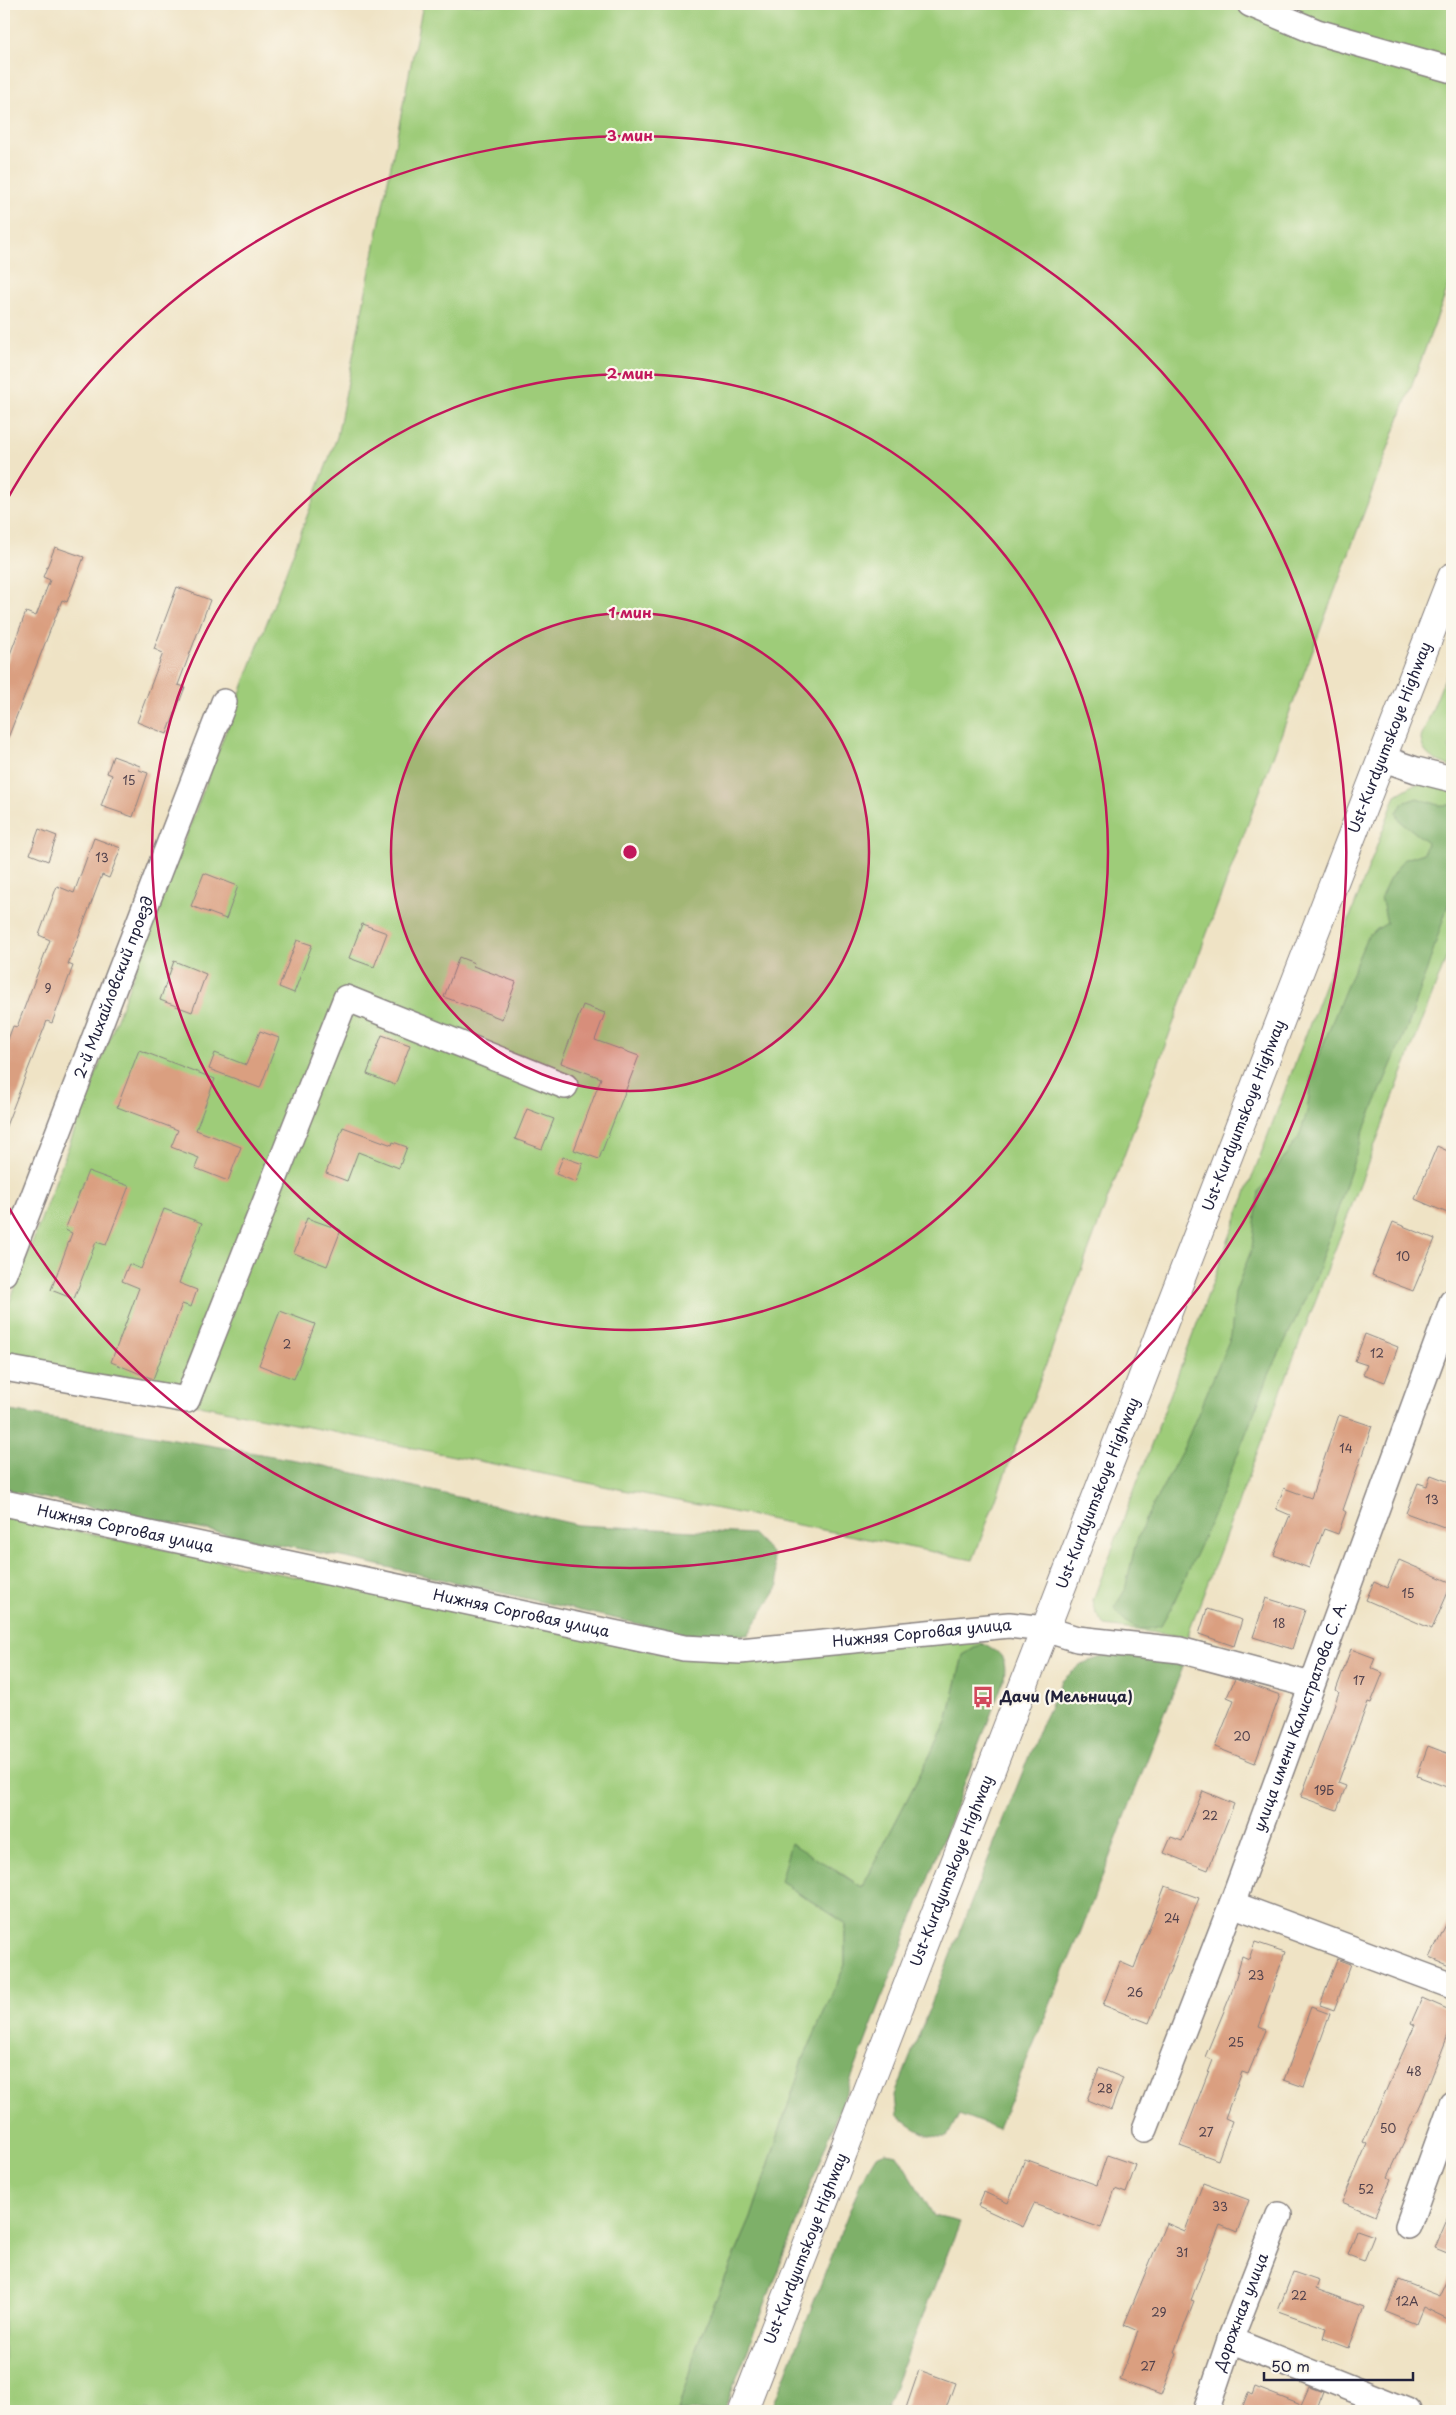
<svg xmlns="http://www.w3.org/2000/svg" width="1456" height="2415" viewBox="0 0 1456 2415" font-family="'Playpen Sans',sans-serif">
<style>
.green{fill:#9ecc79;stroke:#60775a}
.forest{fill:#7eb069;stroke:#506952}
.building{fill:#da9f80}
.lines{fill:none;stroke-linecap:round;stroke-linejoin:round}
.minor-casing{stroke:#888280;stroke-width:28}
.major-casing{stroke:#888280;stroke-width:30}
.minor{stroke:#fff;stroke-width:25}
.major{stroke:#fff;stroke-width:28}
.ring{fill:none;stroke:#c2185b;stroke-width:2.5}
.labels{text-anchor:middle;stroke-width:4.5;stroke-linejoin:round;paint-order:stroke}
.number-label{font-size:12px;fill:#50414c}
.street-label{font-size:15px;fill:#22223b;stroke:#fbf7ec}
.poi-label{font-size:15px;font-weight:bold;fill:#22223b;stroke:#fbf7ec;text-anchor:start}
.centre{fill:#c2185b;stroke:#fbf7ec;stroke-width:2.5}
.ring-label{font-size:15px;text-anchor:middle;font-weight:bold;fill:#c2185b;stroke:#fbf7ec;stroke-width:4.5;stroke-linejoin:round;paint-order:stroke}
</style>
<rect width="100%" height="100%" fill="#fbf7ec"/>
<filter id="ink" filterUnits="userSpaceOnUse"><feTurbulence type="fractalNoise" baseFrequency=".02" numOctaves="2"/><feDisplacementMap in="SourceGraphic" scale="10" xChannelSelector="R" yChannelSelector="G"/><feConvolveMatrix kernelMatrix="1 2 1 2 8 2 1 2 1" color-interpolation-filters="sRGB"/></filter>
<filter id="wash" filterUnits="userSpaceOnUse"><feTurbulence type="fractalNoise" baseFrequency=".0096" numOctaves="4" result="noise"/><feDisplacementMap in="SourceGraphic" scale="20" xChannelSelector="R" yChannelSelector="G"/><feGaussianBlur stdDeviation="1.12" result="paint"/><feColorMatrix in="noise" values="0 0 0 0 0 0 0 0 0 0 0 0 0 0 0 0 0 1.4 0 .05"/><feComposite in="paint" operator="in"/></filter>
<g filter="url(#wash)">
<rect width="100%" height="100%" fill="#efe3c5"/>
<path class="green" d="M 423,4 L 1452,4 L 1452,277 L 973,1560 L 204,1406 L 4,1370 L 4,1317 L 337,437 Z
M 1452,660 L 1452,743 L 1449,747 L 1452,753 L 1452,767 C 1437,761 1422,757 1421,738 Z
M 1430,784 L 1452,790 L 1452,943 L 1187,1637 L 1105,1626 L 1096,1614 L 1093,1600 L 1396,795 L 1413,785 Z
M 4,1516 L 679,1657 L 974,1640 L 983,1643 L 963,1655 L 947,1722 L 862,1887 L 830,1866 L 780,1881 L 845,1923 L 845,1965 L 803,2060 L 751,2218 L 699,2339 L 678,2411 L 4,2411 Z"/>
<path class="forest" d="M 1417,798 L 1439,805 L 1452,805 L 1452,893 L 1411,1018 L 1365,1127 L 1316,1276 L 1269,1375 L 1218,1504 L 1174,1603 L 1161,1626 C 1136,1633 1130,1628 1114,1608 L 1125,1590 L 1135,1546 L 1145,1520 L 1183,1449 L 1231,1336 L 1235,1292 L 1252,1248 L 1259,1191 L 1299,1137 L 1307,1112 L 1312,1072 L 1356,963 L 1368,935 L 1387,923 L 1381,897 L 1389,880 L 1403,860 L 1424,853 L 1427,842 L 1399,820 L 1397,812 L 1403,803 Z
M 4,1410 L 307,1462 L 578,1525 L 753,1534 L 772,1554 L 779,1585 L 748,1635 L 683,1634 L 356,1560 L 4,1490 Z
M 983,1643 C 1002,1654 1007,1657 1004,1680 L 724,2411 L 678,2411 L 699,2339 L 751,2218 L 803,2060 L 845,1965 L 845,1923 L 780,1881 L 791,1843 L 862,1887 L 947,1722 L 963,1655 Z
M 1119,1651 L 1186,1659 L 1081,1931 L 998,2129 L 959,2114 L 947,2137 C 928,2138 911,2128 897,2115 L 895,2095 L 1042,1723 L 1062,1681 L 1081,1664 Z
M 886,2152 L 897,2154 L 934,2216 L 960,2222 L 885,2411 L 771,2411 L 862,2179 L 876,2156 Z"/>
<g id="blocks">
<path class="building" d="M 55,547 L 84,557 L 67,602 L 62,600 L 4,748 L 4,670 L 26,612 L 36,616 L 50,580 L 43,577 Z
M 177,587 L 210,600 L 178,685 L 185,687 L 167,734 L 137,722 L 163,653 L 154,649 Z
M 113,756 L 140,766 L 139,770 L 148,773 L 133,817 L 101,806 L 112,775 L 107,773 Z
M 39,829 L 57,836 L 48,861 L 30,854 Z
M 94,838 L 121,848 L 109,878 L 102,875 L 68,964 L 73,966 L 52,1023 L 47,1021 L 4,1131 L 4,1050 L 13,1026 L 17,1027 L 50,940 L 39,935 L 57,886 L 74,893 Z
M 204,873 L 238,886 L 226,919 L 191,906 Z
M 362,924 L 387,933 L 374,967 L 349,958 Z
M 297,940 L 312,945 L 294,993 L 279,987 Z
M 459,957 L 474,963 L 473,966 L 516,982 L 502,1019 L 444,997 Z
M 174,961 L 206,974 L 192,1012 L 160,1000 Z
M 583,1005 L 605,1013 L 595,1040 L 639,1056 L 599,1159 L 574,1150 L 601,1078 L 561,1063 Z
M 260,1031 L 279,1038 L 260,1088 L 209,1069 L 215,1053 L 246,1065 Z
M 382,1035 L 410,1045 L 395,1085 L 367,1074 Z
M 139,1050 L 215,1079 L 196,1130 L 241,1147 L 228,1181 L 195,1168 L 199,1158 L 171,1147 L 178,1130 L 117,1107 Z
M 527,1109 L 554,1119 L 542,1149 L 515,1139 Z
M 343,1127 L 392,1145 L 393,1142 L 407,1147 L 399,1168 L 358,1152 L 347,1181 L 326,1173 Z
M 1437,1146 L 1452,1153 L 1452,1215 L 1415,1199 Z
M 563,1157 L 583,1164 L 576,1182 L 556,1174 Z
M 88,1171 L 129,1186 L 106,1245 L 96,1242 L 74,1299 L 51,1290 L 72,1233 L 65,1230 Z
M 164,1209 L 202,1223 L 179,1283 L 197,1290 L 191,1307 L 182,1304 L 153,1379 L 111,1362 L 139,1288 L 122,1281 L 129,1264 L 141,1269 Z
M 307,1218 L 341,1230 L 327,1266 L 294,1253 Z
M 1393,1222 L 1435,1239 L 1413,1291 L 1372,1275 Z
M 280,1311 L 315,1324 L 294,1379 L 259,1365 Z
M 1365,1334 L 1398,1347 L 1385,1382 L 1363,1374 L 1367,1365 L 1355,1361 Z
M 1339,1415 L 1372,1426 L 1343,1510 L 1346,1512 L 1338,1534 L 1324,1529 L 1309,1568 L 1274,1555 L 1290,1515 L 1276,1509 L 1284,1488 L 1311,1498 Z
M 1431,1475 L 1452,1483 L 1452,1530 L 1406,1513 L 1418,1483 L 1427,1486 Z
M 1399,1560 L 1452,1583 L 1432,1629 L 1366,1600 L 1374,1582 L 1387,1588 Z
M 1266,1598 L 1305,1610 L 1292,1649 L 1253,1637 Z
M 1207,1609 L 1242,1620 L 1234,1646 L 1199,1634 Z
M 1351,1649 L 1375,1658 L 1371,1668 L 1383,1673 L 1371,1703 L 1368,1702 L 1338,1783 L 1346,1786 L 1337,1810 L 1301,1797 L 1339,1692 L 1336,1690 Z
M 1235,1679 L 1280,1695 L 1255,1763 L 1215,1747 L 1234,1700 L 1227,1697 Z
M 1428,1746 L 1452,1755 L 1452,1789 L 1417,1776 Z
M 1203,1791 L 1234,1804 L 1208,1870 L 1164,1853 L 1171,1837 L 1182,1841 Z
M 1165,1886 L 1199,1898 L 1149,2023 L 1103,2005 L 1120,1962 L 1134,1968 Z
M 1452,1912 L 1452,1967 L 1430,1958 Z
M 1255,1942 L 1285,1952 L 1259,2027 L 1266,2030 L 1248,2074 L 1242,2072 L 1225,2118 L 1232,2121 L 1218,2160 L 1180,2146 L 1213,2060 L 1205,2057 L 1231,1994 L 1242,1956 L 1249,1959 Z
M 1337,1959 L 1351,1964 L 1334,2010 L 1320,2005 Z
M 1422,1998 L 1452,2011 L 1452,2025 L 1423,2099 L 1388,2177 L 1391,2179 L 1375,2216 L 1342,2202 L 1367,2144 L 1363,2142 L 1415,2025 L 1411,2023 Z
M 1311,2007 L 1330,2014 L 1304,2087 L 1284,2080 Z
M 1099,2068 L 1123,2078 L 1111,2110 L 1087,2100 Z
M 1107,2155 L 1136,2165 L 1126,2193 L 1115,2189 L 1101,2228 L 1034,2204 L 1023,2227 L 978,2206 L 984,2192 L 1008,2203 L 1025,2159 L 1097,2185 Z
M 1203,2183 L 1249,2200 L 1237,2232 L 1220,2225 L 1191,2300 L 1194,2301 L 1174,2352 L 1177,2353 L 1161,2395 L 1120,2380 L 1138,2331 L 1124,2325 L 1166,2223 L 1185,2231 Z
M 1452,2208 L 1452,2255 L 1435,2248 Z
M 1357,2230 L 1374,2236 L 1364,2261 L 1348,2255 Z
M 1452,2270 L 1452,2321 L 1423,2307 L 1416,2324 L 1386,2312 L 1399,2280 L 1440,2296 Z
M 1293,2272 L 1319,2281 L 1316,2289 L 1364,2307 L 1349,2348 L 1323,2338 L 1326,2328 L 1278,2311 Z
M 919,2370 L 955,2383 L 945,2411 L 905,2411 Z
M 1255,2387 L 1301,2405 L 1309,2387 L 1323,2392 L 1316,2411 L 1241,2411 L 1248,2393 L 1252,2395 Z"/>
</g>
</g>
<g filter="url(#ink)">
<use href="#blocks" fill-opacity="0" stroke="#888280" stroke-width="1"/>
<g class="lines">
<g class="minor-casing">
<g id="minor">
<path d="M 1250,4 L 1317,32 L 1452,70"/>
<path d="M 1381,758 L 1416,770 L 1452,779"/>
<path id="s1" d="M 4,1273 L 224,702"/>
<path d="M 4,1368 L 187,1400 L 346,998 L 565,1086"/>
<path id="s2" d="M 4,1503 L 684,1648 L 740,1651 L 1009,1625 L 1045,1629 L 1077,1639 L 1180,1650 L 1311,1685"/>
<path d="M 1232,1904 L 1452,1986"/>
<path id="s3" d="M 1145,2129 L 1232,1904 L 1452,1302"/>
<path d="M 1408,2226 L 1452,2104"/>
<path d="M 1230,2340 L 1408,2411"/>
<path id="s4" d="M 1206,2411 L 1230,2340 L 1279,2215"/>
</g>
</g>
<g class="major-casing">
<g id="major">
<path id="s5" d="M 743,2411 L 1452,577"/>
</g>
</g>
<use href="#minor" class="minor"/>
<use href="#major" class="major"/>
</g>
</g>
<circle cx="630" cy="852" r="239" fill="#c2185b" fill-opacity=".12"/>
<g class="ring">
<circle cx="630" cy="852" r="239"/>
<circle cx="630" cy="852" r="478"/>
<path d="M4 505A716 716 0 1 1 4 1199"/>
</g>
<defs>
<g id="bus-bare" transform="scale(1.725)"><path d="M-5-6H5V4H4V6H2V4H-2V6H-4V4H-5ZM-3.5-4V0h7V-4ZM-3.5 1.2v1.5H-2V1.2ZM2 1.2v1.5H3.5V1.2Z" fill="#d1495b" stroke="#fbf7ec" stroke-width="2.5" paint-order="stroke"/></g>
</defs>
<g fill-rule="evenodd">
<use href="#bus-bare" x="983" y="1697"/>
</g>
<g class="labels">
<g class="number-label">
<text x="129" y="785">15</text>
<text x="102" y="862">13</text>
<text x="48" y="993">9</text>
<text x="1403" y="1261">10</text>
<text x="287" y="1349">2</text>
<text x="1377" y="1358">12</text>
<text x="1346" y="1453">14</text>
<text x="1432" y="1504">13</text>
<text x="1408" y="1598">15</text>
<text x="1279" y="1628">18</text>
<text x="1359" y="1685">17</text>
<text x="1242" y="1741">20</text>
<text x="1324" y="1795">19Б</text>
<text x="1210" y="1820">22</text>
<text x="1172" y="1923">24</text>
<text x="1256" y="1980">23</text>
<text x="1135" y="1997">26</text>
<text x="1236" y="2047">25</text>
<text x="1414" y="2076">48</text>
<text x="1105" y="2093">28</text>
<text x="1388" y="2133">50</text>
<text x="1206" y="2137">27</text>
<text x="1366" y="2194">52</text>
<text x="1220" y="2211">33</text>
<text x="1182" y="2257">31</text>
<text x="1299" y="2300">22</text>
<text x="1407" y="2306">12А</text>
<text x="1159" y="2317">29</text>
<text x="1148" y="2371">27</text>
</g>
<g class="street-label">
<text dy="5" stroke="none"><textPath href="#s5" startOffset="1794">Ust-Kurdyumskoye Highway</textPath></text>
<text dy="5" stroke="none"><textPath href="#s1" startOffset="306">2-й Михайловский проезд</textPath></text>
<text dy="5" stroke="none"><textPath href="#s5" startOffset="1389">Ust-Kurdyumskoye Highway</textPath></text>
<text dy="5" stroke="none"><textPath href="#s5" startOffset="984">Ust-Kurdyumskoye Highway</textPath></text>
<text dy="5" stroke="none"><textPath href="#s2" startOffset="124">Нижняя Сорговая улица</textPath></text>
<text dy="5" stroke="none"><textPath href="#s2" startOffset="529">Нижняя Сорговая улица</textPath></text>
<text dy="5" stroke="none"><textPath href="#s2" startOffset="934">Нижняя Сорговая улица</textPath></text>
<text dy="5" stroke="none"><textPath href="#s3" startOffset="441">улица имени Калистратова С. А.</textPath></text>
<text dy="5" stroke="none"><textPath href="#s5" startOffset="579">Ust-Kurdyumskoye Highway</textPath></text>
<text dy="5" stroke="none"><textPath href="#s5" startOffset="174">Ust-Kurdyumskoye Highway</textPath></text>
<text dy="5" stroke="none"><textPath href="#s4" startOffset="105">Дорожная улица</textPath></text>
</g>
<g class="poi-label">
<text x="1000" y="1702">Дачи (Мельница)</text>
</g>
</g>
<circle cx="630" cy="852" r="8" class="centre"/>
<g class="ring-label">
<text x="630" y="141">3 мин</text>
<text x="630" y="379">2 мин</text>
<text x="630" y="618">1 мин</text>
</g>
<rect width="1456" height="2415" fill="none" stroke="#fbf7ec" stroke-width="20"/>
<path d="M1264 2372v8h149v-8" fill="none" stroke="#22223b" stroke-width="2.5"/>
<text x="1271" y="2372" font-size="15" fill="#22223b" stroke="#fbf7ec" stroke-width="4" paint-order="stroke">50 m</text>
</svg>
